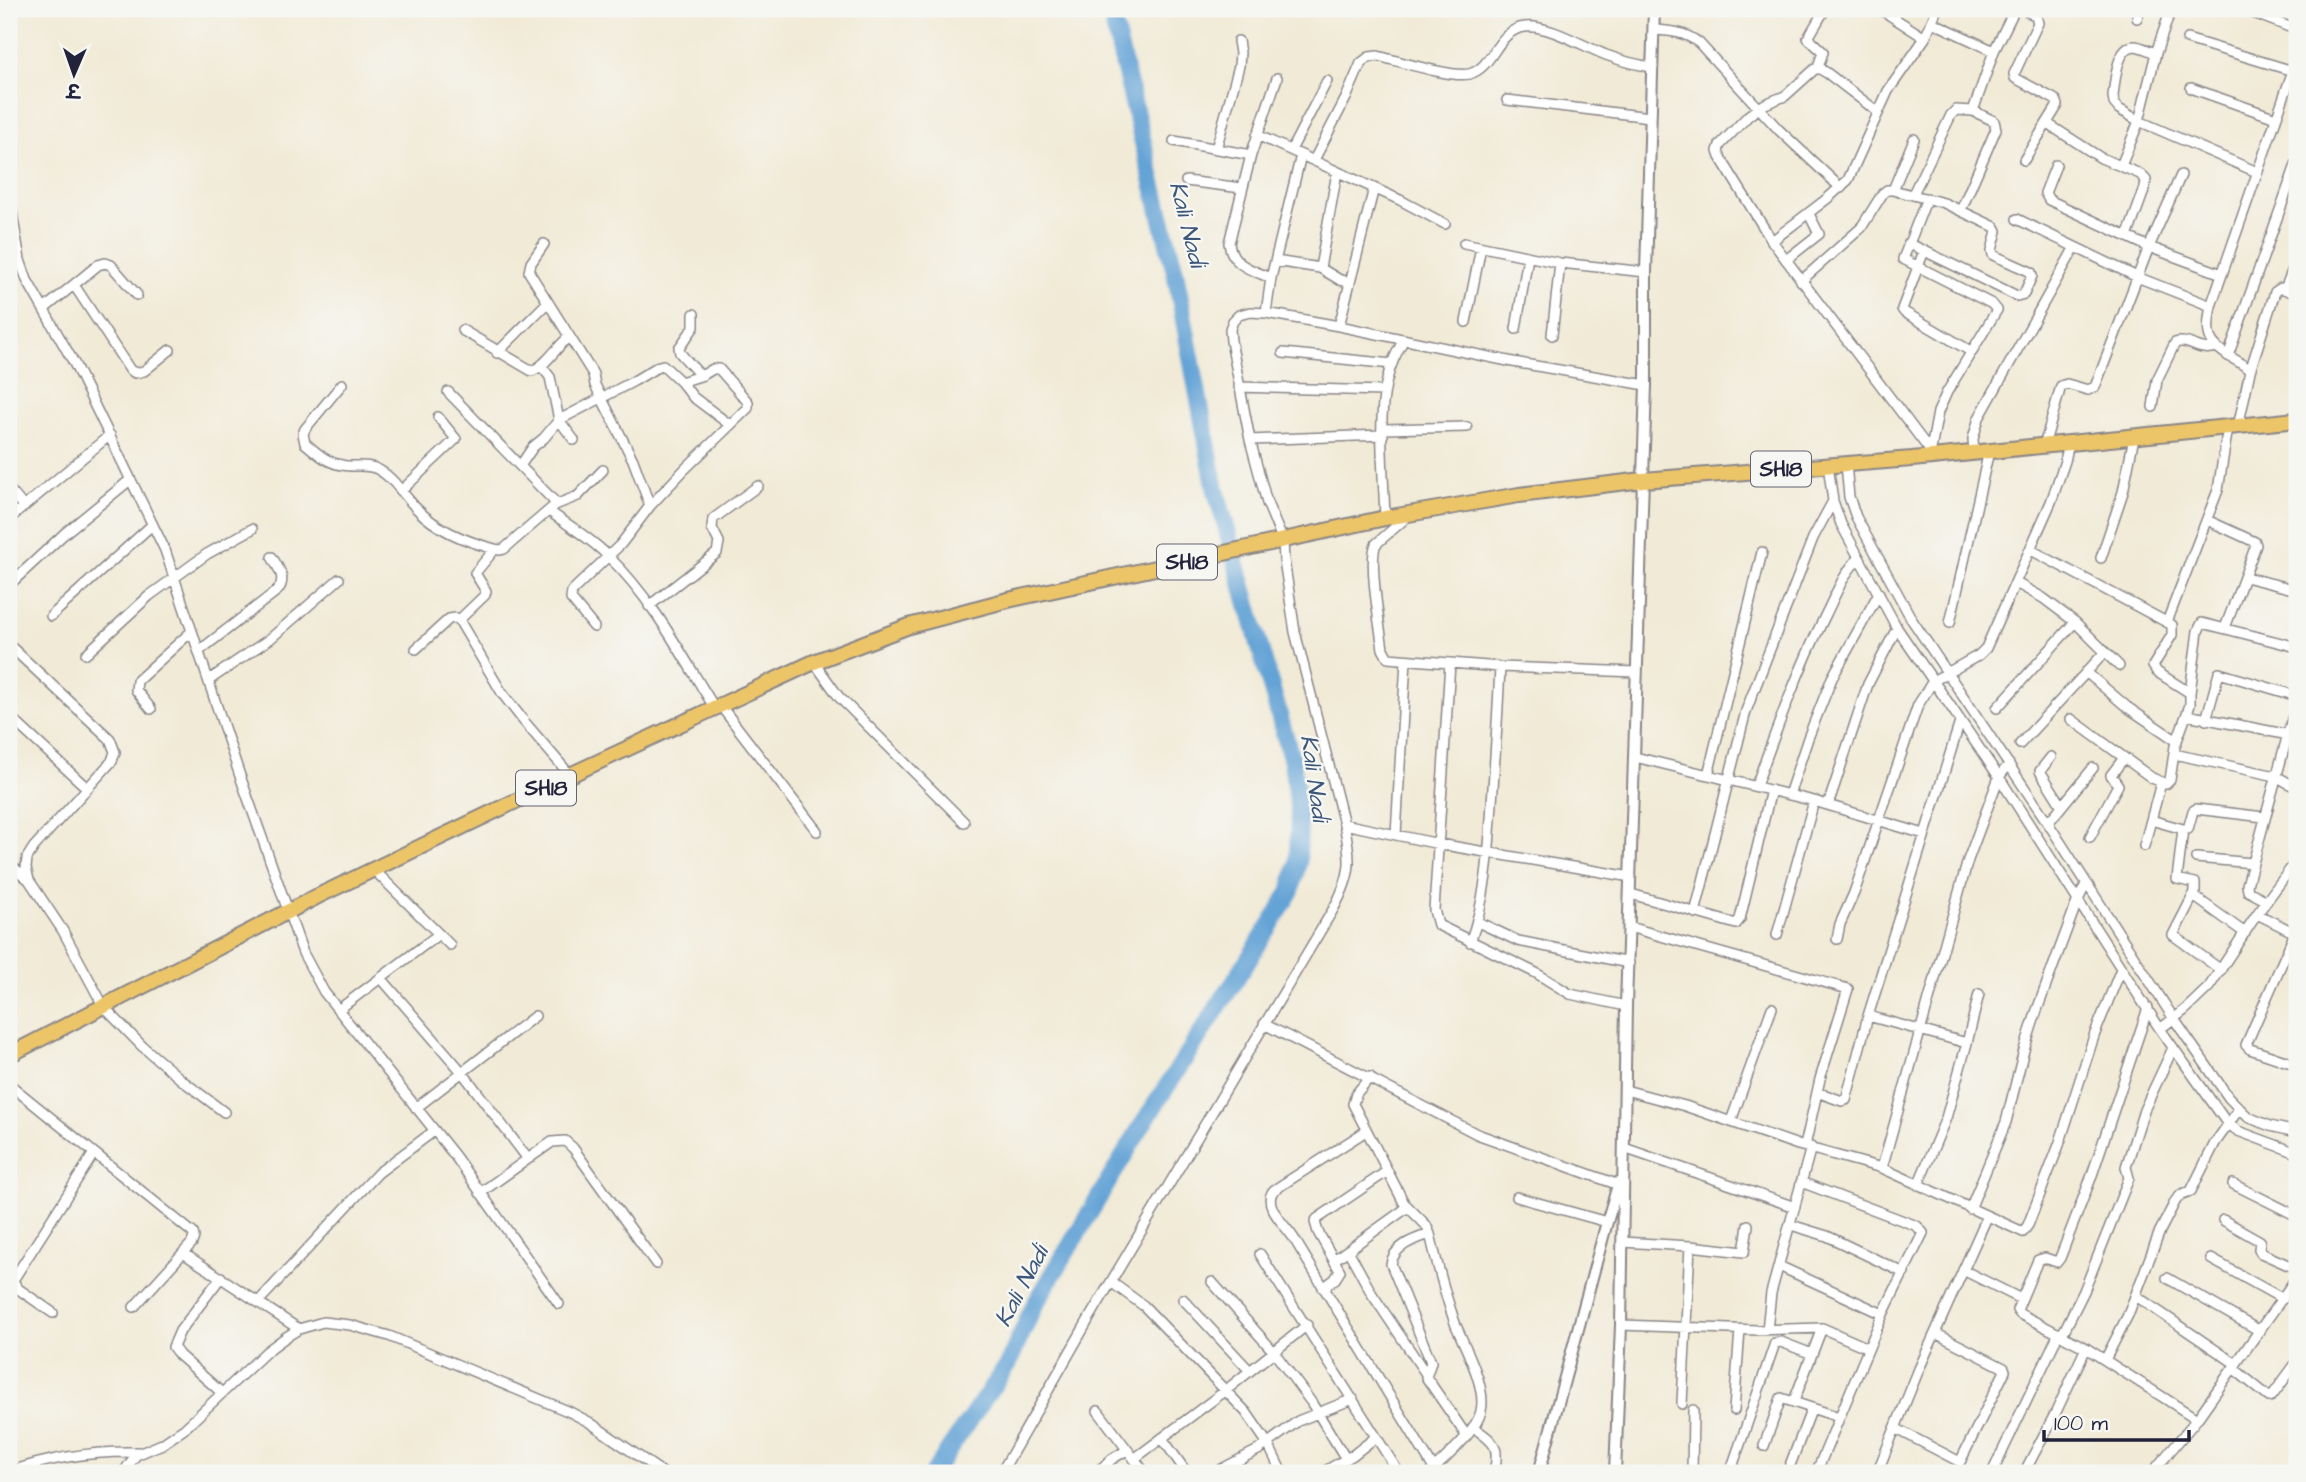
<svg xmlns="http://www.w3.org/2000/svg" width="2306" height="1482" viewBox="0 0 2306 1482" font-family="'Architects Daughter','Playpen Sans Deva',sans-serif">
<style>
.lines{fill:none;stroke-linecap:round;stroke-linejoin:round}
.river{stroke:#63a3d6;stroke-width:18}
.minor-casing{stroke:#8a8688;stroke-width:12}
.tertiary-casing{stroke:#8a8688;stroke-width:14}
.primary-casing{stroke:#8a8688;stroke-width:18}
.minor{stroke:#fff;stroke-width:9}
.tertiary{stroke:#fff;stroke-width:10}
.primary{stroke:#edc569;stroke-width:14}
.labels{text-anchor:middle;stroke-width:5;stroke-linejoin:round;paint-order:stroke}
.shield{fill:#f6f6f2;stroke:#626272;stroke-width:2}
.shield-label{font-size:21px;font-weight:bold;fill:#22223b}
.water-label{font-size:24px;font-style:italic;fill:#3c5679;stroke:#f6f6f2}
</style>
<rect width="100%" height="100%" fill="#f6f6f2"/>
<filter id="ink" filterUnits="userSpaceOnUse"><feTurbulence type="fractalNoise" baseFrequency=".0143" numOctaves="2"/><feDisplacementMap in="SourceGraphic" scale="14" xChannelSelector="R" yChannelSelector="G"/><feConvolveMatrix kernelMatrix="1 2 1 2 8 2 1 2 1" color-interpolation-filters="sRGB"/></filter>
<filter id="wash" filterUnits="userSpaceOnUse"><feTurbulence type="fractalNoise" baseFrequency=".00686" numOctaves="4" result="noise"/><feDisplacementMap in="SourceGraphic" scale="28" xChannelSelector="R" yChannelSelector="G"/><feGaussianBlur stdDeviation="1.57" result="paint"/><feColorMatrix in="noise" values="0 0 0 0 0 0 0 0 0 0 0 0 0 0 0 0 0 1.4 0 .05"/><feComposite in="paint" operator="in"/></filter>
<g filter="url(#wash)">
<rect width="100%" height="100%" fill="#f1ead6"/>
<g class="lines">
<path class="river" d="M 933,1473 L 1008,1364 L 1034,1306 L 1144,1122 L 1273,921 L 1291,890 L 1298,862 L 1299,812 L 1292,761 L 1216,491 L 1175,272 L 1110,9"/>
</g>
</g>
<g filter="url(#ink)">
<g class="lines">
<g class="minor-casing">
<path id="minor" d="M 1880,9 L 1925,38
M 2023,9 L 2036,16 L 2038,23 L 2014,74 L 2015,78 L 2056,100 L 2058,105 L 2024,160
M 2243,9 L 2297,30
M 2137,18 L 2140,9
M 1932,22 L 1994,51
M 1654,30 C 1672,31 1685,32 1699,43 L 1779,130 L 1841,188
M 2187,39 L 2293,71
M 2156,53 C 2149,51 2141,46 2134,46 C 2116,48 2115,83 2113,96 L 2114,103 L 2119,109 L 2139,121 L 2257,172
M 1820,69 L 1819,64 L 1823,52 L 1808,38 L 1825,9
M 2191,88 L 2276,118
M 1507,100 L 1650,117
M 1973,111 L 1994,51 L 2015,9
M 1878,112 L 1827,73 L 1820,69 L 1815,69 L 1785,96 L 1765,104 L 1749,115 L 1720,145 L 1718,151 L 1720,157 L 1772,241 L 1931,452
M 2048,124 L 2101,158 L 2140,174 L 2146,180 L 2145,188 L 2127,237
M 1257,135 L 1400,200 L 1445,224
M 1174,141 L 1251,155
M 1216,149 L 1239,66 L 1240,53 L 1238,41
M 1291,150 L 1327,81
M 1314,160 L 1346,98 L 1361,63 L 1369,57 L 1378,56 C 1398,61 1452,78 1469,74 C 1494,68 1496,30 1525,27 C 1547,24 1585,47 1606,55 C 1622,61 1637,65 1653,67
M 2056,165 L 2045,193 L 2049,200 L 2149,247 L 2222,274
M 2121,166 L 2139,121 L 2156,53 L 2171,9
M 1186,181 L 1242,188
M 1893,190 L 1914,139
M 1913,194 L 1951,115 L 1956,110 L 1973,111 L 1994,121 L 1996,129 L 1961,210
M 9,195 L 20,260 L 27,280 L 74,363 L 165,550 L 239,773 L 303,953 L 324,992 L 455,1156 L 559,1304
M 1927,198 L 1903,259 L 1992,304 L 1997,310 L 1947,392 L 1938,412 L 1930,455
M 2017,219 L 2137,277 L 2211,306
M 1772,241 L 1828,198 L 1848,180 L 1888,91 L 1925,38 L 1937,9
M 1464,243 L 1560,263 L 1646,272
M 544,244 L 531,263 L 529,272 L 593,374 L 595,385 L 633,460 L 650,506
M 1924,251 L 1902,309 L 1904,312 L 1972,352
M 1786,260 L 1819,234 L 1809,214
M 1275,261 L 1320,268 L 1340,280 L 1350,282
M 1320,268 L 1337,172
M 1271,278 C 1252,270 1232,266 1229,243 L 1251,155 L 1277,78
M 1801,281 L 1861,228 L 1883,193 L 1887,190 L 1893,190 L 1944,203 L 1995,227 L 1997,231 L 1992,250 L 1993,255 L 2031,272 L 2032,276 L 2024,294 L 2017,296 L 1908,243
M 74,285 L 130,370 L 135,373 L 144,371 L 170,350
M 2285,289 L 2297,259
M 44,309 L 98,265 L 105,263 L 111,265 L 137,295
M 1266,313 L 1271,278 L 1301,155
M 1466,322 L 1481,247
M 1339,326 L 1374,188
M 1516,329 L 1528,257
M 462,330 L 532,371 C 547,365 556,347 569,337
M 1552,335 L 1560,263
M 497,353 L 548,302
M 1283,353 L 1392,364
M 2228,356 L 2297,162
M 541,366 L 550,377 L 559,420 L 574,440
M 2250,371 L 2275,292 L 2281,288 L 2297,294
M 681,382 L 693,397 L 730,425
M 342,384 L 305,429 L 303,434 L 305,443 C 316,452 327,463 342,465 C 354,468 368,463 379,470 C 394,478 405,497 417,509 C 438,531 470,543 499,550 L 504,549 L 554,506 L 555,502 L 448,392
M 1239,387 L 1384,391
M 2153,407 L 2157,380 L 2175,343 C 2190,338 2198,353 2215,347
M 2238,427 L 2250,371 C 2245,365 2239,362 2232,358 C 2206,343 2206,334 2211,306 L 2297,59
M 1383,429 L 1467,427
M 1250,440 L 1383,435
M 2044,446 L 2061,386 L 2067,384 L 2088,390 L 2095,387 L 2149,247 L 2181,175
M 1974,453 L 1973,439 L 1979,418 L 2075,247
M 1846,464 L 1849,497 L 1856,517 L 1912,620 L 2048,823 L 2174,1019 L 2229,1098 L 2248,1117 L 2270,1126 L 2297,1132
M 1828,465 L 1833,501 L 1841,524 L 1897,628 L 1999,777 L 2160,1029 L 2227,1123 L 2238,1131 L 2297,1153
M 520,466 L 533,447 L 544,438 L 559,420 L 634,381 L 659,366 L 663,365 L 681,382 L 703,375
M 9,489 L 24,507
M 401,491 L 456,439 L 438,417
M 555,505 L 578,496 L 603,470
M 549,511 C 569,526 592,539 609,557 C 652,598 683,657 714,707
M 1408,516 L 1376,544 C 1368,561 1380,627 1383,649 L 1388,658 L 1500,667 L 1637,672
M 1385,518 C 1384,479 1377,417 1387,380 C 1390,365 1397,352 1404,339
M 9,519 L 110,435
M 2207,520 L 2255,542 L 2256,545 L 2225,628
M 2031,550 L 2172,625 L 2172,635 L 2153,666 L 2157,672 L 2190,693 L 2190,705 L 2175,746 L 2170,780 L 2166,784 L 2152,778 L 2071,719
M 2101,558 L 2123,492 L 2134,437
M 2245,577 L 2297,590
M 2016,583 L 2043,598 L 2075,622 L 2119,666
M 9,585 L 65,533 L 130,480
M 649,606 L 717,553 L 719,542 L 712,528 L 713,519 L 758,486
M 51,616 L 152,525
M 459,620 L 485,595 L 486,591 L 475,573 L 495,549
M 2167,622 L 2218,490 L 2228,427
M 1950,623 L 1989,451
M 594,627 L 571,599 L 572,591 L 621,544 L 650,506 L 685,469 L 748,408 L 748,402 L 719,369 L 713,369 L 703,375 L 699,374 L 680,353 L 679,348 L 694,327 L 694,314
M 9,645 L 110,739 L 115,752 L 112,761 L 34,847 L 27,858 L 26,868 L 29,880 L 63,931 L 104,1007 L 142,1046 L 183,1081 L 224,1112
M 416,649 L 449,619 L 456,618 L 459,620 L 502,693 L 522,719 L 570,775
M 199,651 L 278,590 C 287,578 278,568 272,557
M 86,654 L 149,596 L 207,554 L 252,529
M 814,662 L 839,697 L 964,822
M 1450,663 L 1434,910 L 1438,925 L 1536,973 L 1570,994 L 1626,1006
M 2086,672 L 2127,707 L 2177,741
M 209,680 L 271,638 L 339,579
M 2190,693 L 2198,631 L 2202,623 L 2297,647
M 720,705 L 817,831
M 1997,708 L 2075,622
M 151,709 L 136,690 L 137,681 L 192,631
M 2187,715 L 2289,735 L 2297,739
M 9,716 L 87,788
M 2206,720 L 2219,673 L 2297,696
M 2020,744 L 2105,652
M 2174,754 L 2276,776 L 2297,788
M 1635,757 L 1814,801 L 1924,834
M 2051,757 L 2040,771 L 2062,806
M 1708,775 L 1762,552
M 1756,786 C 1777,728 1798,670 1826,614 C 1836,594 1843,574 1859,558
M 1789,795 L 1808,738 L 1832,678 L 1879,593
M 1828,805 L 1868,684 L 1897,628
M 2151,820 L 2183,829 L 2177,879 L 2195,883 L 2195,897 L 2245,933
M 2048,823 L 2093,768
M 1344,824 L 1439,844 L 1631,877
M 2183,829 L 2188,829 L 2193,811 L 2196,809 L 2264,817
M 1396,835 L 1406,660
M 2090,837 L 2118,785 L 2111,775 L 2124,758
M 2144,846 L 2161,783
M 2196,858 L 2253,863
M 9,864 L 28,879
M 374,870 L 450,945
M 1631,894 L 1736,924 L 1740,919 L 1771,790
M 2194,894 L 2173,935 L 2221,970
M 2267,901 L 2248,891 L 2247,885 L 2297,701
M 1695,913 L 1746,711 L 1813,538 L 1833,501
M 2257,914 L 2297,934
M 1478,922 L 1518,941 L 1629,963
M 1629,927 L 1848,989 L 1820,1079 L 1805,1146
M 2295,933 L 2246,1045 L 2250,1049 L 2297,1065
M 1777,935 L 1814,801
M 1837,939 L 1840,924 L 1854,893 L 1918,705 L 1933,681 L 1979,655 L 1986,648 L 2051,502 L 2065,461 L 2069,443
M 1470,942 C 1487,897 1489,850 1492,803 C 1495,758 1498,712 1500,667
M 381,978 L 462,1072 L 528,1159
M 2148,1008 L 2091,1178 L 2060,1258 L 2057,1262 L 2045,1258 L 2038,1260 L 2017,1310 L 2020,1314 L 2086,1348 L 2197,1419
M 338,1010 L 439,934
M 1264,1024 L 1477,1134 L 1619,1185
M 2160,1029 L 2185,1010 L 2209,987 L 2257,914 L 2297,860
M 1967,1043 L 1979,994
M 1370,1077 L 1356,1094 L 1353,1104 L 1404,1203 L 1426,1225 L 1430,1234 C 1437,1264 1445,1294 1455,1323 C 1464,1346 1487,1386 1481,1411 C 1477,1431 1445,1458 1430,1473
M 9,1084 L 193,1233 L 194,1237 L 192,1243 L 134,1307
M 1625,1090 L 1685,1106 L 1798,1145 L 1882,1168 L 2023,1232 L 2028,1225 L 2059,1145 L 2094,1036 L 2121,969
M 1817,1092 L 1842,1101 L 1846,1100 L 1868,1016
M 416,1108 L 535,1016
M 1731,1121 L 1772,1008
M 1366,1131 L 1274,1190 C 1261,1204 1285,1225 1293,1237 L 1434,1469
M 1624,1148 L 1795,1207
M 1882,1168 L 1968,860 L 1999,777 L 2009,764
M 1801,1182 L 1917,1226 L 1923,1233 L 1883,1314 L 1816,1473
M 2233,1184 L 2297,1216
M 1918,1185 L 1946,1118 L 1967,1043 L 1868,1016 L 1960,722
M 480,1193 L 552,1142 L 565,1141 L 573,1148 L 656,1264
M 1517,1197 L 1607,1222
M 1970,1209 L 2006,1122 L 2024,1050 L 2037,1010 L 2077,902 L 2086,884
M 2223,1220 L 2260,1241 L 2259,1249 L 2261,1253 L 2297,1269
M 1791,1225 L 1827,1236 L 1904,1273
M 1430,1234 C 1415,1239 1394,1245 1391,1264 L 1431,1362 L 1426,1377 L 1466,1435
M 1622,1242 L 1690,1246 L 1682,1404
M 1690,1246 L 1744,1252 L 1748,1225
M 1348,1250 L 1372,1294 L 1426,1374
M 183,1253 L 299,1329
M 1260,1254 L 1399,1473
M 2211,1259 L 2283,1299
M 1334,1260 L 1408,1207
M 1779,1266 L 1883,1314
M 1963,1270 L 2021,1299
M 221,1277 L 180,1331 L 173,1347 L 179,1355 L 222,1393
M 2167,1278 L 2260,1331
M 1111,1282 L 1144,1306 L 1246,1412 L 1268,1444 L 1282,1473
M 1212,1282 L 1274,1352 L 1311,1402 L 1346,1459
M 1323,1288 L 1335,1279 L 1340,1271 L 1318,1232 L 1315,1222 L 1317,1219 L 1386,1172
M 2136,1296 L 2236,1364
M 1183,1299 L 1250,1371
M 259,1301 L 378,1173 L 434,1131
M 53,1313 L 17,1288 L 13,1280 L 94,1153
M 1621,1325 L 1757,1330 L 1822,1328 L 1868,1348
M 1767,1330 L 1771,1293 L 1811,1147
M 2062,1335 L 2084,1291 L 2129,1178 L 2126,1167 L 2144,1110 L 2173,1048
M 2105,1360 L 2128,1315 L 2160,1231 L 2176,1200 L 2182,1194 L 2191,1191 L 2215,1143 L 2239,1109
M 2233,1368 L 2269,1397 L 2272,1396 L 2297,1362
M 1794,1401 L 1822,1328
M 1734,1410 L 1740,1330
M 1098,1411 L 1145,1473
M 1473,1427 C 1495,1443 1500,1445 1494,1473
M 1895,1428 L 1960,1462 L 2005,1371 L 2004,1368 L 1935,1333
M 1162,1438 L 1187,1473
M 1764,1446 L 1781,1398 L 1839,1417
M 1134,1459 L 1225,1391 L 1307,1325
M 9,1472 C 51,1457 94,1451 139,1452
M 123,1473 L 136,1455 L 162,1444 L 184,1429 L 267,1351 L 286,1337 L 299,1329 L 323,1322 L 350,1325 L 389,1336 L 570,1412 L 589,1422 L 663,1473
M 1001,1473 L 1090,1317 L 1334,908 C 1352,874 1352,861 1344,824 L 1295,632 L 1284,560 L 1283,541 L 1267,503 L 1250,440 L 1231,341 L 1230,329 L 1233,321 L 1239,315 L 1250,312 L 1266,313 L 1339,326 L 1513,362 L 1646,385
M 1096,1473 L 1112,1459 L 1127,1450
M 1214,1473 L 1260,1449 L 1298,1421 L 1353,1399
M 1322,1473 L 1353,1455 L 1376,1437
M 1692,1473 L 1693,1410
M 1730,1473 L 1775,1343 L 1781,1342 L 1812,1354
M 1787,1473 L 1812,1408
M 1877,1473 L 1919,1369 L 1987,1217
M 1992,1473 L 2059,1333
M 2024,1473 L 2056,1412 L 2086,1348
M 2152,1473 L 2197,1419 L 2297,1277"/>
</g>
<g class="tertiary-casing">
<path id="tertiary" d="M 1539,1473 L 1607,1222 L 1619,1182
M 1615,1473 L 1621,1325 L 1626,1006 L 1646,385 L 1646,272 L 1654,9"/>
</g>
<g class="primary-casing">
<path id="primary" d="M 9,1055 L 318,896 L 570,775 L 814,662 L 909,626 L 1008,600 L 1385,518 L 1519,495 L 1643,480 L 1912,459 L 2297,420"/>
</g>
<use href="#minor" class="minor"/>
<use href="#tertiary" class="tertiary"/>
<use href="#primary" class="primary"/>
</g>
</g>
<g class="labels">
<g class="shield">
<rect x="1751" y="451.5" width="60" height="35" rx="5"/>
<rect x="1157" y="544.5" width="60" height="35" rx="5"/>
<rect x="516" y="770.5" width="60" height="35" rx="5"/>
</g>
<g class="shield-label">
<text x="1781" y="476">SH18</text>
<text x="1187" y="569">SH18</text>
<text x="546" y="795">SH18</text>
</g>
<g class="water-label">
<text transform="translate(1188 224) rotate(76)" y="8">Kali Nadi</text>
<text transform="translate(1315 778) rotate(82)" y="8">Kali Nadi</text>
<text transform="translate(1021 1286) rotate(-62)" y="8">Kali Nadi</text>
</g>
</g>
<rect width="2306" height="1482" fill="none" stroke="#f6f6f2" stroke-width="35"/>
<g transform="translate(74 74) rotate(182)" stroke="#f6f6f2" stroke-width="5" paint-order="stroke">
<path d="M0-5L12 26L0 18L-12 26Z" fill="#22223b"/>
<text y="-10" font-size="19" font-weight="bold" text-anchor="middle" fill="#22223b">उ</text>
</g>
<path d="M2044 1430v10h145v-10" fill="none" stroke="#22223b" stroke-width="3.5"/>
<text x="2054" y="1430" font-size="21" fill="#22223b" stroke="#f6f6f2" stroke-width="5" paint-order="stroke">100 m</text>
</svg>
